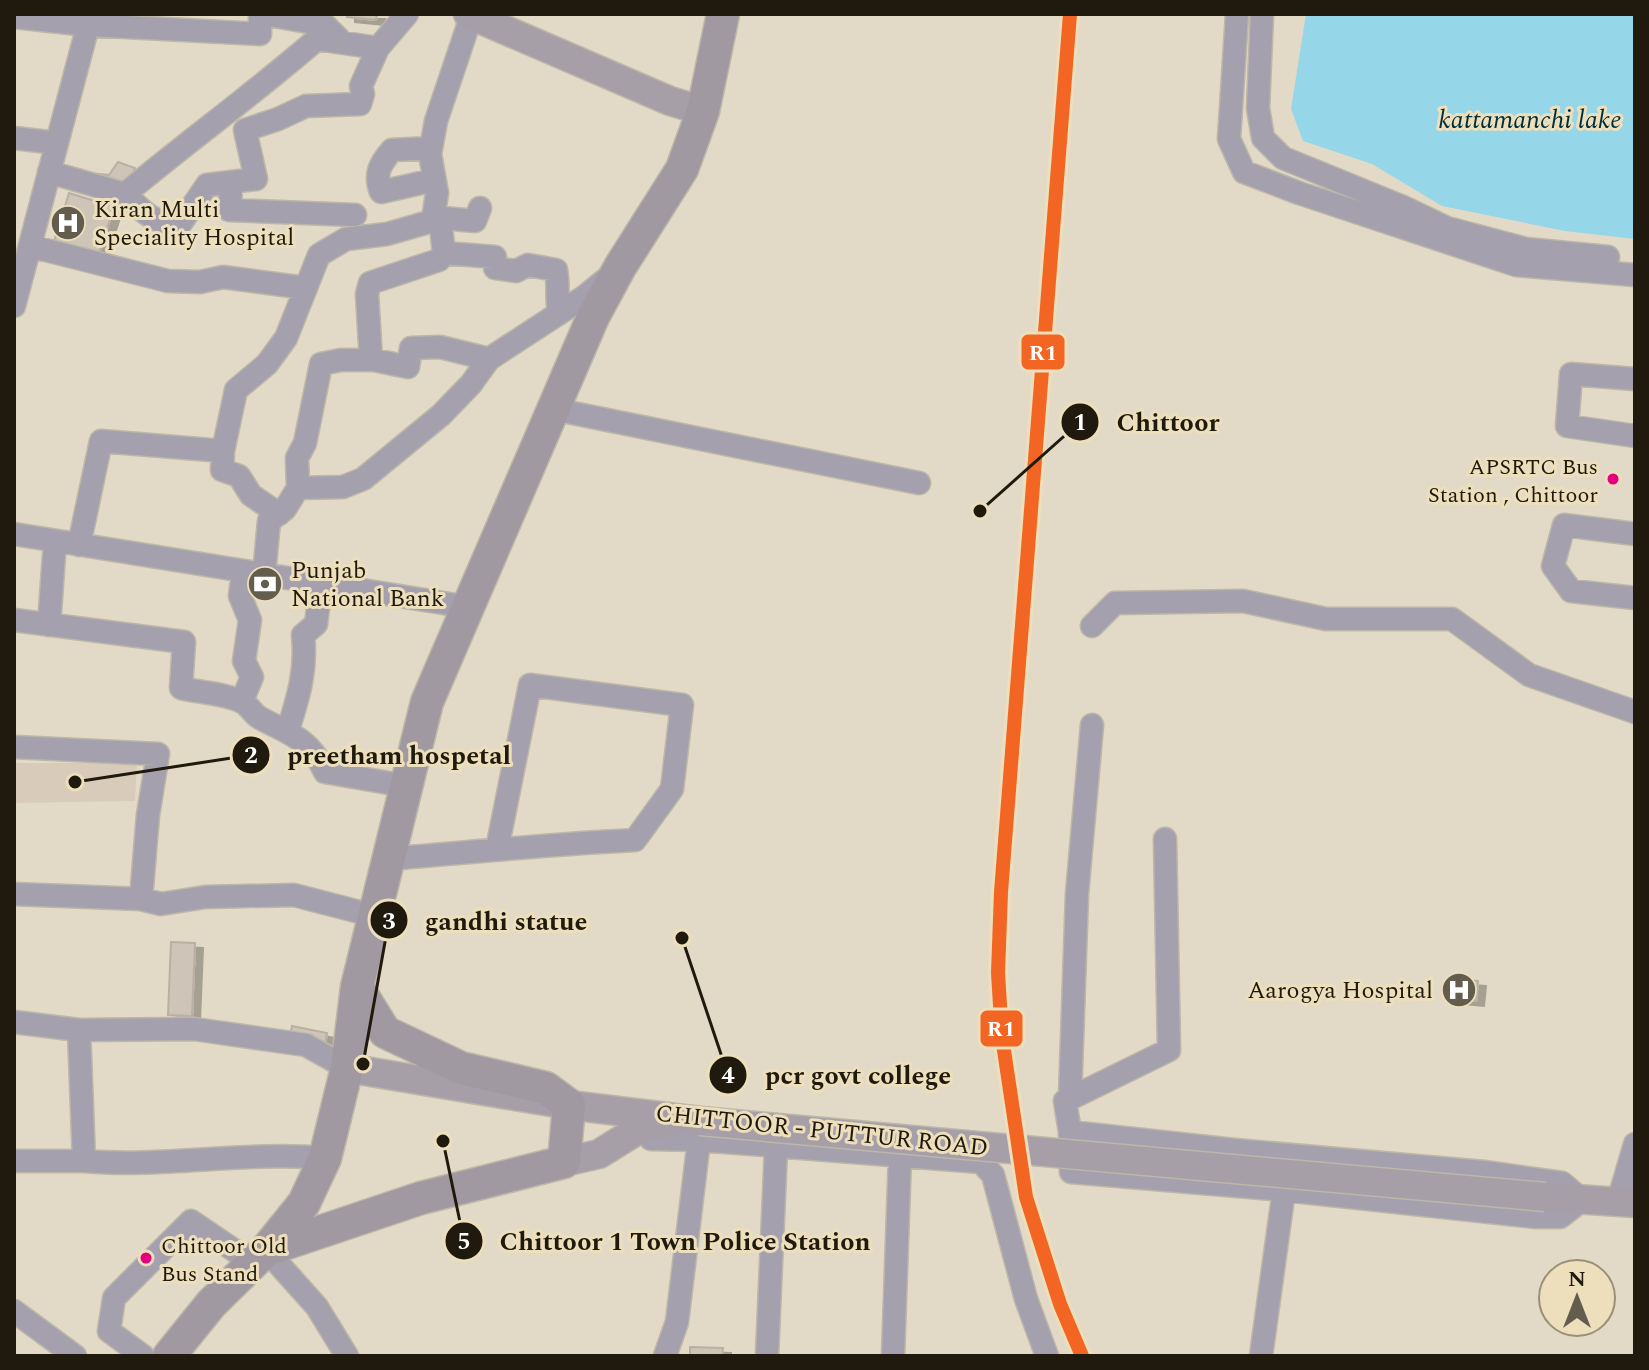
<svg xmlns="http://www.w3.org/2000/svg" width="1649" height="1370" viewBox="0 0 1649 1370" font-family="Spectral,serif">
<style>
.medical{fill:#d8cbba}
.water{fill:#95d7e9}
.building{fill:#cec4b7;stroke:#b9b0a3;stroke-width:2;filter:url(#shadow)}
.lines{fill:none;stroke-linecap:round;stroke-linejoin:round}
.minor-casing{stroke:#bcb7a8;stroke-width:25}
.major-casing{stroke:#bcb7a8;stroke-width:31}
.highway-casing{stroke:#bcb7a8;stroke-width:35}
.minor{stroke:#a4a0ad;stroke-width:22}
.major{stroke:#a69fa8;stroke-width:28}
.highway{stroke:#a199a1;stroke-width:32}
.major-bridge-casing{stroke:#bcb7a8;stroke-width:31;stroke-linecap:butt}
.major-bridge{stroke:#a69fa8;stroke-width:28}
.rail-1-casing{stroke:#eddfbc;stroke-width:20}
.rail-1{stroke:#f26522;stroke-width:14}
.bus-dot{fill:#e5007d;stroke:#eddfbc;stroke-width:3}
.labels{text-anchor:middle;stroke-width:6;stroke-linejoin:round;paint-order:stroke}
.bus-label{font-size:22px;fill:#1f1a0d;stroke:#eddfbc;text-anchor:end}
.poi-label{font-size:24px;fill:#1f1a0d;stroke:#eddfbc;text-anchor:start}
.street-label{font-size:24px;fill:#1f1a0d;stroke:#eddfbc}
.water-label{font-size:26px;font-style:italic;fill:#002f3c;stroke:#eddfbc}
.leader{fill:none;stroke:#1f1a0d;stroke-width:3}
.callout-dot{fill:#1f1a0d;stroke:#eddfbc;stroke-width:3}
.mark-label{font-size:24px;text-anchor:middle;font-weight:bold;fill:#fff}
.callout-label{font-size:26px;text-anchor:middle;font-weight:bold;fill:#1f1a0d;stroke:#eddfbc;stroke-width:6;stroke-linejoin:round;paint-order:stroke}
.line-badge{stroke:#eddfbc;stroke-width:3}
.badge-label{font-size:22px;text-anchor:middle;font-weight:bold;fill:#fff}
</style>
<defs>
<filter id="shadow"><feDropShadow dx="8" dy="5" stdDeviation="0" flood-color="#0004"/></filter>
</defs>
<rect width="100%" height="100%" fill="#e2dac7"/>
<path class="medical" d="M 15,763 L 137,763 L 135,801 L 14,803 Z"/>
<path class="water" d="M 1306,14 L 1635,14 L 1635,239 L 1565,231 L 1442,206 L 1372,164 L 1303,141 L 1291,109 Z"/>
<path class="building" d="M 347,14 L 377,14 L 376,20 L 347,17 Z
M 118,162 L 135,168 L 127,187 L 89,173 L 109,175 Z
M 69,193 L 114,207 L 96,262 L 52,248 Z
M 171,942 L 195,943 L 192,1016 L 168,1015 Z
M 1447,979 L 1478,981 L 1476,1001 L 1445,998 Z
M 292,1026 L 327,1033 L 325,1045 L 290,1038 Z
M 690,1347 L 723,1348 L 722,1356 L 690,1356 Z"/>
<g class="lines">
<g class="minor-casing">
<path id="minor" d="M 263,14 L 325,25 L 339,39
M 1237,14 L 1229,139 L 1244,172 L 1299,193 L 1516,265 L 1635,275
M 1262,14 L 1258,108 L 1263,138 L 1283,158 L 1403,207 L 1447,228 L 1526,249 L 1608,257
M 14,17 L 88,25 L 260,34 L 260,14
M 14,138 L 57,143
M 431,148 L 392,150 C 380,164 374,174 381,192 L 434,180
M 49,172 L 125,194 C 188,141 255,93 317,39 L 378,48 L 407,14
M 232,182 L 229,210 L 355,215
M 125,194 C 144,212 153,225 181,223 L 207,185 L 256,179 L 245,130 L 278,119 L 306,106 L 360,104 L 363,94 L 361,86 L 378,48
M 440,219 L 444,253 L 495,257 L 495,268 L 516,271 L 528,265 L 556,270 C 559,284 556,298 559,312
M 433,220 L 437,193 L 430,154 L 436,121 L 472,14
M 30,246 L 168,281 L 200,282 L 223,277 L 306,288
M 14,306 L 91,14
M 371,360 L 367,294 L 370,283 L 439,260 L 444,253
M 1635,379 L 1571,374 L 1567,426 L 1635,436
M 553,409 L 919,483
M 223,451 L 236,390 L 267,364 L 286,338 L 319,255 L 346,239 L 387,234 L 443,218 L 475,221 L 480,208
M 298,488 L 297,458 L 305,443 L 321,364 L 341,360 L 374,360 L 408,367 L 411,348 L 440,347 L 489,359
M 14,534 L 468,607
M 1635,534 L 1564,525 L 1553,566 L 1571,591 L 1635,598
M 79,545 L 101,441 L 223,451 L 222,470 L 239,476 L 251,495 L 279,514
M 264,575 L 269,521 L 285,509 L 298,488 L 343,487 L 363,479 L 441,415 L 471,384 L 489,359 L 584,297 L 610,276
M 14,620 L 184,642 L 181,688 C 197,692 228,694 242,702 C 249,705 253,714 260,718 C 290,734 310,739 325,772 L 406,786
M 49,625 L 55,541
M 1092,626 L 1115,603 L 1243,601 L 1326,619 L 1452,619 L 1529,675 L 1635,712
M 242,701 L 252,677 L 244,661 L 250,620 L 240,596 L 243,571
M 288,730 C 298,698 307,670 303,635 L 316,624 L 321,584
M 14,747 L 158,754 L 148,815 L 141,899 L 161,904 L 205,897 L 294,895 L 375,916
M 389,859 C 471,852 552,844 635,840 L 672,789 L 682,705 L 530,685 L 497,849
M 14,894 L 141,899
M 14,1022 L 79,1030 L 194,1029 L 306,1045 L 347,1068
M 1065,1101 L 1169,1050 L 1165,839
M 637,1115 L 651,1139 L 699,1140 L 677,1322 L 665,1356
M 1070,1132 L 1234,1150 L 1484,1172 L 1562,1183 L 1582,1200 L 1560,1217 L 1536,1217 L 1284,1190 L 1071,1172 L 1070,1132 L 1065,1101 L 1070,1098 L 1077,894 L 1092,725
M 699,1140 L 981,1162 L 993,1175 L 1026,1299 L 1047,1356
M 14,1161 L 84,1161 L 79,1030
M 84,1161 C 164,1168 244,1151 325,1158
M 1618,1202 L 1635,1144
M 266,1250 L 317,1307 L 347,1356
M 14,1311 L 75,1356
M 143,1356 L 109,1331 L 114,1298 L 191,1221 L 253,1263
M 767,1356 L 776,1148
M 893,1356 L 900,1155
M 1261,1356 L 1284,1190"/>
</g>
<g class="major-casing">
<path id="major" d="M 468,14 L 670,101 L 703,111
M 347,1068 L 569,1105 L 700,1121
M 564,1162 L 599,1154 L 644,1126 L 669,1122
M 1545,1197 L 1635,1203"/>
</g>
<g class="highway-casing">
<path id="highway" d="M 266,1250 L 421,1198 L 564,1162 L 569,1105 L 546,1088 L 461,1068 L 385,1032 L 357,987
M 169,1356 L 211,1304 L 266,1250 L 304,1203 L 325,1158 L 347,1068 L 357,987 L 427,702 L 593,317 L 620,267 L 682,169 L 703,111 L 723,14"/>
</g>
<use href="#minor" class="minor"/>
<use href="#major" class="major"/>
<use href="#highway" class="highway"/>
<g class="major-bridge-casing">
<path id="major-bridge" d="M 700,1121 L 1545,1197"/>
</g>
<use href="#major-bridge" class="major-bridge"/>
<g class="rail-1-casing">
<path id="rail-1" d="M 1070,14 L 1001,892 L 998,973 L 1002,1037 L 1026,1197 L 1060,1304 L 1082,1356"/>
</g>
<use href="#rail-1" class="rail-1"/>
</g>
<defs>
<g id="hospital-disc" transform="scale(1.8)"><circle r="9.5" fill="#635d4e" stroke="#eddfbc"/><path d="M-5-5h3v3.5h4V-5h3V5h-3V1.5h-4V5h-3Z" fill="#fff"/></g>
<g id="bank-disc" transform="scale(1.8)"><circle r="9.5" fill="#635d4e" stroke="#eddfbc"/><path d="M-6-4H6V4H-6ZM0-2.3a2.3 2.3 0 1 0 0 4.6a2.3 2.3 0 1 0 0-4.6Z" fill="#fff"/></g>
</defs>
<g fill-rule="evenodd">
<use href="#hospital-disc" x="68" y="223"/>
<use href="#bank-disc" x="265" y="584"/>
<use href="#hospital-disc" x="1459" y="990"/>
</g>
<g class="bus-dot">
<circle cx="1613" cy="479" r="7"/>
<circle cx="146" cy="1258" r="7"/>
</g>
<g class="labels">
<g class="bus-label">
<text x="1598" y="474">APSRTC Bus<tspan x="1598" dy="28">Station , Chittoor</tspan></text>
<text x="161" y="1253" text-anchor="start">Chittoor Old<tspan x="161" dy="28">Bus Stand</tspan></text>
</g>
<g class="poi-label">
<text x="94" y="217">Kiran Multi<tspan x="94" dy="28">Speciality Hospital</tspan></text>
<text x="291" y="578">Punjab<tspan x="291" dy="28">National Bank</tspan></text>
<text x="1433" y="998" text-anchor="end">Aarogya Hospital</text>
</g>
<g class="street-label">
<text transform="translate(822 1130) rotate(6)" y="8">CHITTOOR - PUTTUR ROAD</text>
</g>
<g class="water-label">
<text x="1530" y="128">kattamanchi lake</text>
</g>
</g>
<path class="leader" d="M980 511L1080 422M75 782L251 755M363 1064L389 920M682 938L728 1075M443 1141L464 1241"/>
<g class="callout-dot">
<circle cx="980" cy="511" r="8"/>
<circle cx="75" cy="782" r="8"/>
<circle cx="363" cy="1064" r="8"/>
<circle cx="682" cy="938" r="8"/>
<circle cx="443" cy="1141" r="8"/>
<circle cx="1080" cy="422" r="20"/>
<circle cx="251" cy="755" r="20"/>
<circle cx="389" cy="920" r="20"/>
<circle cx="728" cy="1075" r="20"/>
<circle cx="464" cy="1241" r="20"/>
</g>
<g class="mark-label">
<text x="1080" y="430">1</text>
<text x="251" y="763">2</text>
<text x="389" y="929">3</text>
<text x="728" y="1083">4</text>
<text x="464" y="1249">5</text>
</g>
<g class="callout-label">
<text x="1168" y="431">Chittoor</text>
<text x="399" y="764">preetham hospetal</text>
<text x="506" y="930">gandhi statue</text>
<text x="858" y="1084">pcr govt college</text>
<text x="685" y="1250">Chittoor 1 Town Police Station</text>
</g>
<g class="line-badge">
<rect x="1020" y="333" width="46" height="38" rx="8" fill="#f26522"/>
<rect x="979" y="1009" width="45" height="39" rx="8" fill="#f26522"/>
</g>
<g class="badge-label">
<text x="1043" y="360">R1</text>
<text x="1001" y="1036">R1</text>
</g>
<rect width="1649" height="1370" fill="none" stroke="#1f1a0d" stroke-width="32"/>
<g transform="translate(1577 1298)"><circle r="38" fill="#eddfbc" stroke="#9b9076" stroke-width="2"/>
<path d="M0-6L14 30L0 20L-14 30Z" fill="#635d4e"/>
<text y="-12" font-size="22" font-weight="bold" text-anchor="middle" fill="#1f1a0d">N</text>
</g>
</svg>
